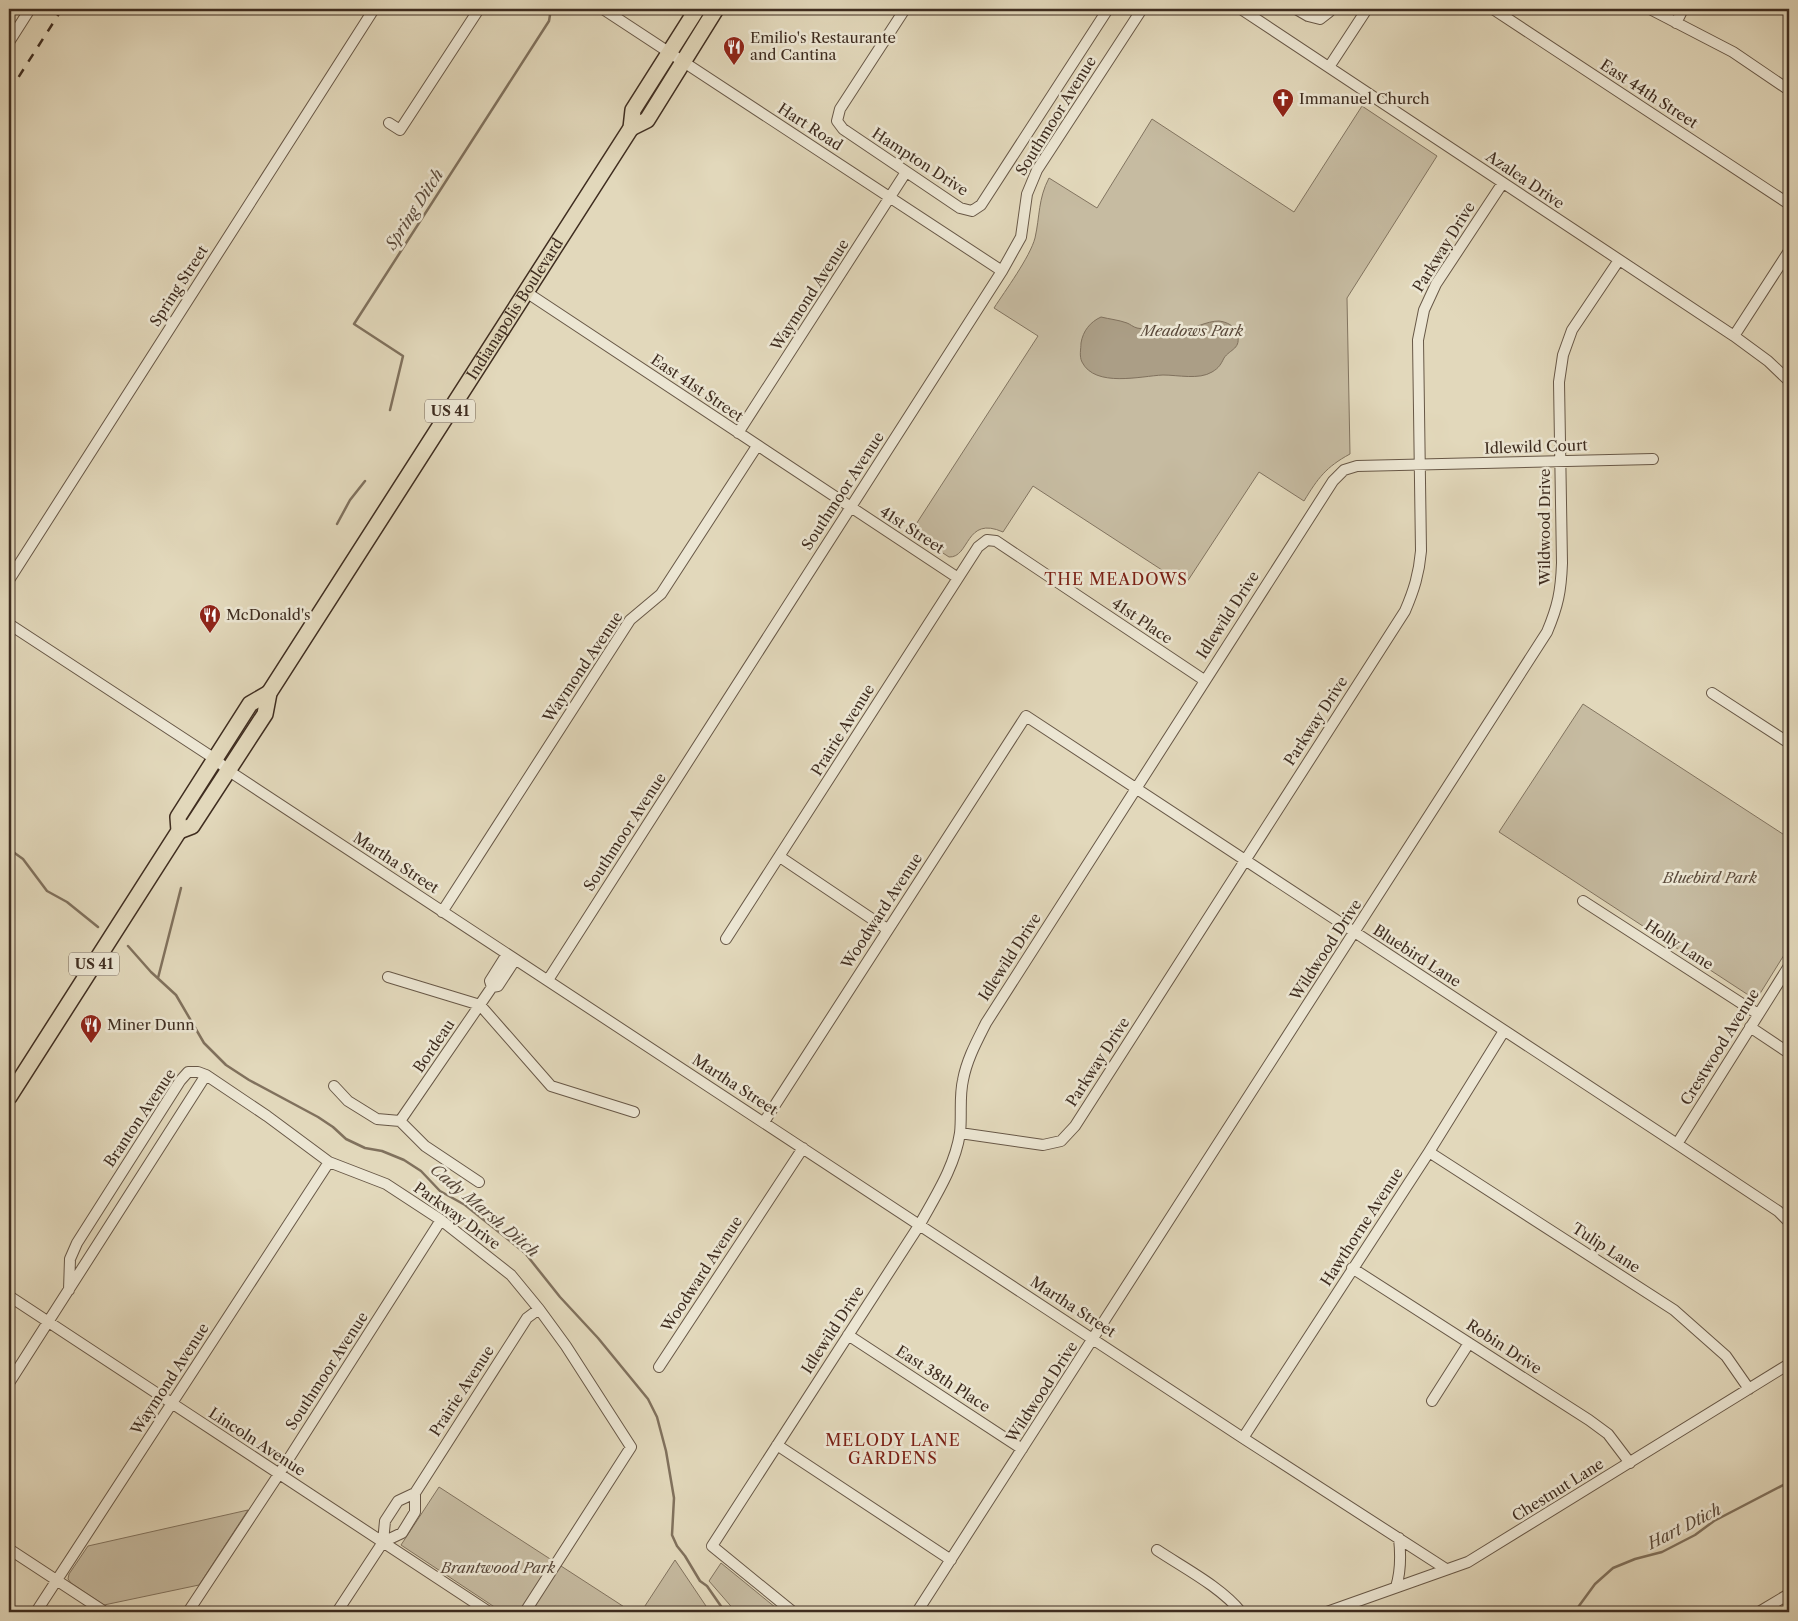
<svg xmlns="http://www.w3.org/2000/svg" width="1798" height="1621" viewBox="0 0 1798 1621" font-family="'Libre Caslon Text',serif">
<style>
.green{fill:#c6bba1;stroke:#827460}
.water{fill:#ab9e86;stroke:#80715d}
.lines{fill:none;stroke-linecap:round;stroke-linejoin:round}
.stream{stroke:#80715d;stroke-width:2.5}
.minor-casing{stroke:#685847;stroke-width:12}
.highway-casing{stroke:#3f2d20;stroke-width:18}
.minor{stroke:#ece6d3;stroke-width:10}
.highway{stroke:#e2d8bb;stroke-width:15}
.rail{stroke:#3f2d20;stroke-width:2.5;stroke-dasharray:9 9;stroke-linecap:butt}
.labels{text-anchor:middle;stroke-width:5;stroke-linejoin:round;paint-order:stroke}
.shield{fill:#ece6d3;stroke:#736456;stroke-width:1}
.shield-label{font-size:14px;font-weight:bold;fill:#3f2d20}
.poi-label{font-size:15px;fill:#3f2d20;stroke:#ece6d3;text-anchor:start}
.street-label{font-size:15px;fill:#3f2d20;stroke:#ece6d3}
.park-label{font-size:15px;font-style:italic;fill:#5a493a;stroke:#ece6d3}
.water-label{font-size:16px;font-style:italic;fill:#5a493a;stroke:#ece6d3}
.neighbourhood-label{font-size:16px;letter-spacing:1px;fill:#7a1f14;stroke:#ece6d3}
</style>
<rect width="100%" height="100%" fill="#e2d8bb"/>
<filter id="stains"><feTurbulence type="fractalNoise" baseFrequency=".004" numOctaves="4"/><feColorMatrix values="0 0 0 0 .2 0 0 0 0 .09 0 0 0 0 .02 0 0 0 .5 -.17"/></filter>
<radialGradient id="worn" r=".72"><stop offset=".6" stop-color="#630" stop-opacity="0"/><stop offset="1" stop-color="#630" stop-opacity=".3"/></radialGradient>
<path class="green" d="M 1362,106 L 1437,156 L 1347,298 L 1350,454 C 1326,467 1318,478 1304,501 L 1259,472 L 1185,585 L 1033,486 L 1003,532 C 965,515 970,558 949,557 L 911,532 L 1038,336 L 994,308 C 1005,291 1030,257 1035,238 C 1040,216 1038,199 1049,178 L 1097,208 L 1152,119 L 1294,212 Z
M 1583,704 L 1789,838 L 1789,947 L 1756,1000 L 1499,832 Z
M 439,1487 L 632,1612 L 502,1612 L 401,1545 Z
M 248,1510 L 199,1585 L 104,1605 L 71,1583 L 68,1579 L 69,1574 L 88,1546 Z
M 675,1560 L 710,1612 L 641,1612 Z
M 721,1563 L 781,1612 L 736,1612 L 709,1581 Z"/>
<path class="water" d="M 1101,317 C 1109,319 1119,320 1127,323 C 1130,324 1133,327 1137,328 C 1152,331 1167,330 1182,329 C 1195,329 1206,321 1219,321 C 1227,322 1235,326 1237,333 C 1242,349 1230,349 1224,358 C 1221,364 1219,368 1212,372 C 1199,380 1178,375 1163,375 C 1141,376 1095,388 1082,362 C 1079,356 1081,349 1081,343 C 1083,331 1090,322 1101,317 Z"/>
<g class="lines">
<path class="stream" d="M 390,410 L 403,356 L 354,324 L 549,21 L 551,9
M 337,524 L 350,500 L 365,481
M 9,849 L 23,859 L 47,891 L 67,902 L 98,927
M 128,946 L 151,972 L 176,995 L 204,1043 L 226,1065 L 249,1080 L 318,1117 L 333,1127 L 346,1139 L 365,1148 L 382,1151 L 404,1160 L 421,1171 L 440,1191 L 465,1205 L 525,1253 L 560,1297 L 598,1338 L 648,1399 L 657,1417 L 666,1451 L 674,1498 L 672,1535 L 677,1546 L 685,1556 L 700,1581 L 707,1586 L 725,1612
M 158,978 L 181,888
M 1572,1612 L 1576,1610 L 1595,1584 L 1613,1568 L 1635,1559 L 1662,1552 L 1695,1535 L 1714,1521 L 1789,1482"/>
<g class="minor-casing">
<path id="minor" d="M 603,9 L 1002,271
M 905,9 L 840,109 L 837,121 L 843,129 L 960,208 L 972,211 L 981,205 L 1108,9
M 1241,9 L 1734,336 L 1768,361 L 1789,381
M 1296,9 L 1308,16 L 1320,19 L 1329,12 L 1332,9
M 1493,9 L 1789,204
M 1650,9 L 1733,52 L 1789,90
M 1676,23 L 1683,9
M 9,42 L 30,9
M 1329,67 L 1367,9
M 389,123 L 400,130 L 479,9
M 526,292 L 958,578
M 1734,336 L 1789,251
M 738,433 L 906,172
M 9,580 L 374,9
M 9,624 L 215,759 L 229,771 L 1243,1438 L 1446,1569
M 1712,693 L 1789,743
M 780,857 L 887,929
M 1583,901 L 1758,1014
M 442,912 L 630,620 L 661,594 L 757,446
M 726,939 L 978,547 L 987,540 L 996,541 L 1204,680
M 388,977 L 480,1005 L 551,1086 L 634,1112
M 548,980 L 1002,271 L 1021,237 L 1027,194 L 1037,170 L 1142,9
M 492,987 L 498,986 L 515,960
M 1750,1027 L 1789,1053
M 334,1086 L 348,1101 L 377,1119 L 400,1121 L 425,1146 L 479,1182
M 400,1121 L 492,987 L 490,981 L 507,954
M 764,1122 L 1026,716 L 1677,1144 L 1778,1211 L 1789,1222
M 960,1133 L 1043,1145 L 1061,1141 L 1075,1126 L 1405,611 C 1414,590 1419,574 1421,551 L 1418,340 L 1424,310 L 1436,284 L 1502,184
M 1677,1144 L 1789,966
M 1429,1152 L 1674,1310 L 1726,1356 L 1749,1389
M 1352,1268 L 1589,1420 L 1608,1434 L 1630,1463
M 69,1290 L 70,1259 L 77,1243 L 180,1081 L 188,1072 L 198,1072 L 206,1075 L 267,1116 L 329,1162 L 386,1184 L 441,1220 L 511,1275 L 539,1309 L 566,1346 L 631,1447 L 525,1612
M 9,1296 L 489,1612
M 848,1335 L 1022,1449
M 659,1367 L 803,1148
M 9,1383 L 206,1075
M 1432,1401 L 1469,1343
M 1243,1438 L 1429,1152 L 1504,1031
M 777,1445 L 951,1560
M 383,1542 L 402,1533 L 415,1512 L 415,1493
M 9,1549 L 105,1612
M 1157,1550 C 1184,1568 1221,1587 1241,1612
M 1396,1587 C 1401,1571 1401,1556 1399,1538
M 36,1612 L 329,1162
M 188,1612 L 279,1474 L 441,1220
M 337,1612 L 383,1542 L 385,1521 L 398,1501 L 415,1493 L 527,1318 L 539,1309
M 793,1612 L 712,1546 L 920,1224 C 936,1195 955,1166 960,1133 C 962,1116 959,1097 963,1080 C 967,1059 977,1041 986,1023 L 1333,481 L 1344,470 L 1357,466 L 1653,459
M 917,1612 L 1547,632 C 1558,606 1561,591 1562,563 L 1559,382 L 1563,355 L 1572,330 L 1619,260
M 1327,1612 L 1468,1562 L 1789,1364
M 1759,1612 L 1789,1594"/>
</g>
<g class="highway-casing">
<g id="highway">
<path d="M 631,128 L 647,120 L 716,9"/>
<path id="s1" d="M 179,831 L 192,826 L 265,714 L 269,693 L 631,128 L 633,110 L 697,9"/>
<path d="M 9,1097 L 179,831 L 178,817 L 250,704 L 269,693"/>
</g>
</g>
<use href="#minor" class="minor"/>
<use href="#highway" class="highway"/>
<path class="rail" d="M 9,92 L 62,9"/>
</g>
<defs>
<g id="restaurant-pin" transform="scale(1.125)"><path d="M0 17L-7.5 6A9.5 9.5 0 1 1 7.5 6Z" fill="#8f2418" stroke="#ece6d3"/><path d="M-5-6h1v4h1v-4h1v4h1v-4h1v5L-1.5 .5V6h-2V.5L-5-1ZM5-6V6H3V1.5H1.5Q1.5-4 5-6Z" fill="#fff"/></g>
<g id="church-pin" transform="scale(1.125)"><path d="M0 17L-7.5 6A9.5 9.5 0 1 1 7.5 6Z" fill="#8f2418" stroke="#ece6d3"/><path d="M-1.2-6h2.4v3.5h3.3v2.4h-3.3V6h-2.4V-.1h-3.3v-2.4h3.3Z" fill="#fff"/></g>
</defs>
<g fill-rule="evenodd">
<use href="#restaurant-pin" x="734" y="47"/>
<use href="#church-pin" x="1283" y="99"/>
<use href="#restaurant-pin" x="210" y="615"/>
<use href="#restaurant-pin" x="91" y="1025"/>
</g>
<g class="labels">
<g class="shield">
<rect x="425" y="399.5" width="50" height="23" rx="4"/>
<rect x="69" y="952.5" width="50" height="23" rx="4"/>
</g>
<g class="shield-label">
<text x="450" y="416">US 41</text>
<text x="94" y="969">US 41</text>
</g>
<g class="poi-label">
<text x="750" y="43">Emilio's Restaurante<tspan x="750" dy="17">and Cantina</tspan></text>
<text x="1299" y="104">Immanuel Church</text>
<text x="226" y="620">McDonald's</text>
<text x="107" y="1030">Miner Dunn</text>
</g>
<g class="street-label">
<text transform="translate(1649 94) rotate(33)" y="5">East 44th Street</text>
<text transform="translate(1056 116) rotate(-58)" y="5">Southmoor Avenue</text>
<text transform="translate(810 127) rotate(33)" y="5">Hart Road</text>
<text transform="translate(920 162) rotate(33)" y="5">Hampton Drive</text>
<text transform="translate(1525 180) rotate(34)" y="5">Azalea Drive</text>
<text transform="translate(1444 247) rotate(-58)" y="5">Parkway Drive</text>
<text transform="translate(179 286) rotate(-57)" y="5">Spring Street</text>
<text transform="translate(810 295) rotate(-57)" y="5">Waymond Avenue</text>
<text dy="5" stroke="none"><textPath href="#s1" startOffset="625">Indianapolis Boulevard</textPath></text>
<text transform="translate(697 388) rotate(34)" y="5">East 41st Street</text>
<text transform="translate(1536 447) rotate(-2)" y="5">Idlewild Court</text>
<text transform="translate(843 491) rotate(-57)" y="5">Southmoor Avenue</text>
<text transform="translate(1545 527) rotate(-90)" y="5">Wildwood Drive</text>
<text transform="translate(912 530) rotate(33)" y="5">41st Street</text>
<text transform="translate(1228 615) rotate(-57)" y="5">Idlewild Drive</text>
<text transform="translate(1142 621) rotate(34)" y="5">41st Place</text>
<text transform="translate(583 667) rotate(-56)" y="5">Waymond Avenue</text>
<text transform="translate(1316 721) rotate(-57)" y="5">Parkway Drive</text>
<text transform="translate(843 730) rotate(-58)" y="5">Prairie Avenue</text>
<text transform="translate(625 832) rotate(-57)" y="5">Southmoor Avenue</text>
<text transform="translate(396 863) rotate(33)" y="5">Martha Street</text>
<text transform="translate(882 911) rotate(-57)" y="5">Woodward Avenue</text>
<text transform="translate(1679 945) rotate(33)" y="5">Holly Lane</text>
<text transform="translate(1326 950) rotate(-57)" y="5">Wildwood Drive</text>
<text transform="translate(1417 956) rotate(33)" y="5">Bluebird Lane</text>
<text transform="translate(1010 957) rotate(-57)" y="5">Idlewild Drive</text>
<text transform="translate(434 1046) rotate(-56)" y="5">Bordeau</text>
<text transform="translate(1720 1047) rotate(-58)" y="5">Crestwood Avenue</text>
<text transform="translate(1098 1062) rotate(-57)" y="5">Parkway Drive</text>
<text transform="translate(735 1085) rotate(33)" y="5">Martha Street</text>
<text transform="translate(140 1118) rotate(-56)" y="5">Branton Avenue</text>
<text transform="translate(457 1216) rotate(36)" y="5">Parkway Drive</text>
<text transform="translate(1362 1227) rotate(-57)" y="5">Hawthorne Avenue</text>
<text transform="translate(1606 1248) rotate(33)" y="5">Tulip Lane</text>
<text transform="translate(702 1274) rotate(-57)" y="5">Woodward Avenue</text>
<text transform="translate(1073 1307) rotate(33)" y="5">Martha Street</text>
<text transform="translate(833 1330) rotate(-57)" y="5">Idlewild Drive</text>
<text transform="translate(1504 1347) rotate(33)" y="5">Robin Drive</text>
<text transform="translate(327 1371) rotate(-57)" y="5">Southmoor Avenue</text>
<text transform="translate(170 1379) rotate(-57)" y="5">Waymond Avenue</text>
<text transform="translate(943 1379) rotate(33)" y="5">East 38th Place</text>
<text transform="translate(462 1391) rotate(-57)" y="5">Prairie Avenue</text>
<text transform="translate(1042 1392) rotate(-57)" y="5">Wildwood Drive</text>
<text transform="translate(257 1442) rotate(33)" y="5">Lincoln Avenue</text>
<text transform="translate(1558 1490) rotate(-32)" y="5">Chestnut Lane</text>
</g>
<g class="park-label">
<text x="1192" y="336">Meadows Park</text>
<text x="1710" y="883">Bluebird Park</text>
<text x="498" y="1573">Brantwood Park</text>
</g>
<g class="water-label">
<text transform="translate(414 209) rotate(-57)" y="6">Spring Ditch</text>
<text transform="translate(485 1210) rotate(40)" y="6">Cady Marsh Ditch</text>
<text transform="translate(1684 1526) rotate(-27)" y="6">Hart Dtich</text>
</g>
<g class="neighbourhood-label">
<text x="1116" y="585">THE MEADOWS</text>
<text x="893" y="1446">MELODY LANE<tspan x="893" dy="18">GARDENS</tspan></text>
</g>
</g>
<rect width="1798" height="1621" fill="none" stroke="#e2d8bb" stroke-width="30"/>
<rect x="10" y="10" width="1778" height="1601" fill="none" stroke="#3f2d20" stroke-width="2.5"/>
<rect x="15" y="15" width="1768" height="1591" fill="none" stroke="#3f2d20"/>
<rect width="100%" height="100%" filter="url(#stains)"/>
<rect width="100%" height="100%" fill="url(#worn)"/>
</svg>
